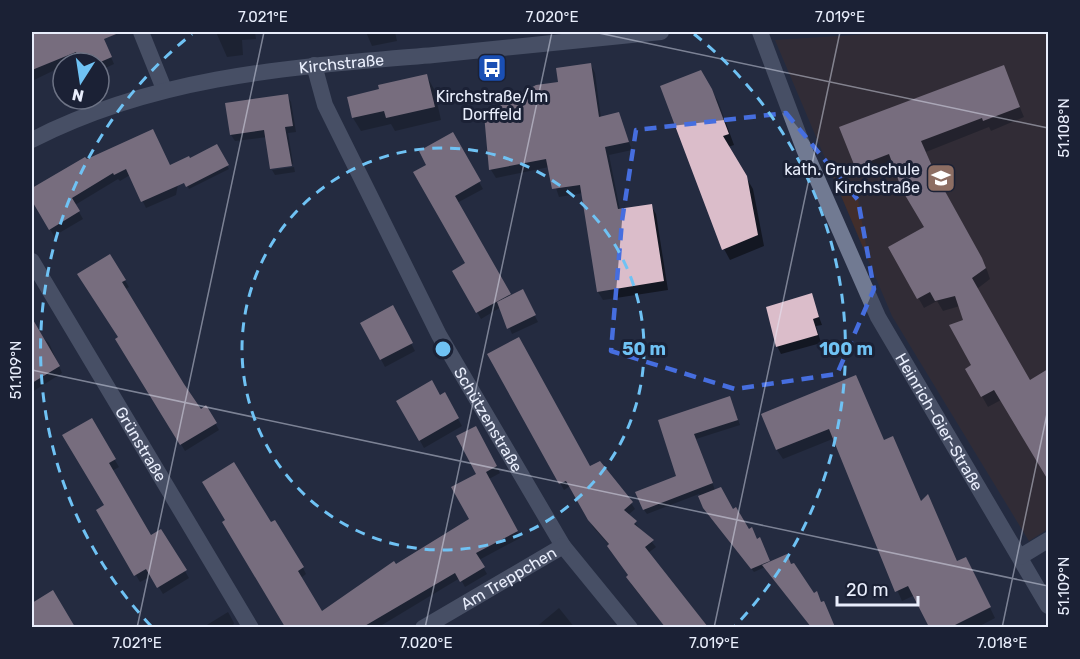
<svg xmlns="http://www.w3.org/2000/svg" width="1080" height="659" viewBox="0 0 1080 659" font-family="Rubik,sans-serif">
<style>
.education{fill:#422e2b}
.shadow{fill:#0007}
.building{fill:#dbbdca}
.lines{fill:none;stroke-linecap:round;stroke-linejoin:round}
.minor{stroke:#717a92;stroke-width:16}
.tertiary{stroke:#717a92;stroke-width:16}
.marked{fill:none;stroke:#466edf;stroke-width:4.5;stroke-dasharray:12 8;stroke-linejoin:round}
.ticks{fill:none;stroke:#e9eefc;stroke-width:1.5;stroke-opacity:0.45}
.ring{fill:none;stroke:#6fc2f4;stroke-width:3;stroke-dasharray:10 8}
.labels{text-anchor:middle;stroke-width:6;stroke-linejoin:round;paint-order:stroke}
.street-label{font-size:16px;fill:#e9eefc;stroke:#1b2135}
.poi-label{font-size:16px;fill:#e9eefc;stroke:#1b2135}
.centre{fill:#6fc2f4;stroke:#1b2135;stroke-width:3}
.ring-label{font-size:18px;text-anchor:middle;font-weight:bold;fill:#6fc2f4;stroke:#1b2135;stroke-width:6;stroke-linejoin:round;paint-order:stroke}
.neatline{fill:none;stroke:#e9eefc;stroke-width:2}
.ticks-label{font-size:15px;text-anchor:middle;fill:#e9eefc}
</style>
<rect width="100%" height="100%" fill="#242b40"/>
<path class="education" d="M 901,32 L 1048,32 L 1048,529 L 1029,541 L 892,316 L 775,40 Z"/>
<path class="shadow" d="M 32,32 L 100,32 L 114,64 L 99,71 L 99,63 L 82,63 L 80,59 L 63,63 L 63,66 L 32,81 Z
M 216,32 L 255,32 L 256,39 L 242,40 L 243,55 L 227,57 Z
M 366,32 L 395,32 L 397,41 L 372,46 Z
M 591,65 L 595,73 L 601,118 L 618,114 L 632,150 L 609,155 L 620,210 L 651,206 L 656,214 L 668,290 L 603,300 L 598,292 L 583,193 L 559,197 L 549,167 L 496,178 L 491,170 L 485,115 L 560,84 Z
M 1003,67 L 1024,117 L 991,131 L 989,127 L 926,152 L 941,187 L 987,270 L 990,279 L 977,289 L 1029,382 L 1048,370 L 1048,467 L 1043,469 L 1001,400 L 988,407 L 967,370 L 973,366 L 960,306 L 943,311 L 937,301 L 924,308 L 890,248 L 926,228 L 894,164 L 862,176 L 856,166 Z
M 700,72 L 718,101 L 734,145 L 728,147 L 753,189 L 764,246 L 730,260 L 724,249 Z
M 426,75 L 434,89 L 441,120 L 395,131 L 391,124 L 361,131 L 353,118 L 381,90 Z
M 287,96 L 291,102 L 296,132 L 288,133 L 293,164 L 272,167 L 267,137 L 235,141 L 231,135 L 227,105 Z
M 153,131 L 178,184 L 176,195 L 146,208 L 130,175 L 120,181 L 118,179 L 75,205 L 83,219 L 54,236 L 32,198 L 32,190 L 85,159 L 86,161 Z
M 452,134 L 483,189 L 457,203 L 511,297 L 522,291 L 538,322 L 512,334 L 501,307 L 481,319 L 454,271 L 467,264 L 428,165 Z
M 216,146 L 229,169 L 189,189 L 178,167 Z
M 294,167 L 295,172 L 275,175 L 272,170 Z
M 110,256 L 129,287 L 124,290 L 200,411 L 206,407 L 219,430 L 185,451 L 117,339 L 120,338 Z
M 811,295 L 822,325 L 816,326 L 821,343 L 781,354 L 777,346 Z
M 392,307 L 415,351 L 385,367 L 362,324 Z
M 32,322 L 38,333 L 49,343 L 62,373 L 32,392 Z
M 489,355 L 590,468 L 631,503 L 635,509 L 628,515 L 656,547 L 648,553 L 709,628 L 666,628 L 631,584 L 629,576 L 610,546 L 593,527 L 570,486 L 564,490 Z
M 856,377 L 884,441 L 893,438 L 922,503 L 928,496 L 958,563 L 971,569 L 995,618 L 976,628 L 931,628 L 915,595 L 902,601 L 867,522 L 835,438 L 783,459 L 777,450 Z
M 444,394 L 462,426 L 424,448 L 398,401 L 440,397 Z
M 730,398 L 740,425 L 696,439 L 715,490 L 757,541 L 761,542 L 770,563 L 791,566 L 821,604 L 832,628 L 812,628 L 765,567 L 754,572 L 707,512 L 699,494 L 647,514 L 644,510 L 677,477 L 660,421 Z
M 91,420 L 119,467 L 112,471 L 151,537 L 161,531 L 189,578 L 163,594 L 152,576 L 140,582 L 98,511 L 106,506 Z
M 476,428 L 500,473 L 489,479 L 520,538 L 479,560 L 487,574 L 465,587 L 460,578 L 377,628 L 287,628 L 224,522 L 270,524 L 303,568 L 306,574 L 301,578 L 322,613 L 471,520 L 478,474 Z
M 53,592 L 73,628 L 33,628 L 32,625 L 34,621 L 32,604 Z
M 559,608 L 575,628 L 535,628 Z
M 228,612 L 234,623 L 232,628 L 202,628 Z"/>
<path class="building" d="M 32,32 L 121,32 L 104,39 L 112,57 L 98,63 L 80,63 L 76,52 L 32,70 Z
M 591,63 L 599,117 L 619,112 L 629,142 L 605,147 L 618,209 L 652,204 L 664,281 L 597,292 L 580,185 L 552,189 L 546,159 L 489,170 L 484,114 L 536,85 L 558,82 L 556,68 Z
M 1004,65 L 1020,107 L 983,121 L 982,118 L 921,141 L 936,175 L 982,258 L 986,268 L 972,278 L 1030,380 L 1048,369 L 1048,480 L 994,390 L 981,397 L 965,369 L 971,365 L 949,325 L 963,320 L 955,296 L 935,301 L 930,292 L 917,299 L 888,247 L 924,227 L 902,190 L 889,154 L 855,167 L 839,127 Z
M 701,70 L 712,89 L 729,134 L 723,136 L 747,176 L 758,235 L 722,250 L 660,86 Z
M 427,74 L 435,107 L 386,118 L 384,111 L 352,118 L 347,97 L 379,89 L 378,85 Z
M 288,94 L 293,126 L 285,127 L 292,166 L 270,169 L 264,130 L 230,135 L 225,103 Z
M 153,129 L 170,165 L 189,156 L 190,158 L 217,144 L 229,165 L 186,187 L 184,183 L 141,202 L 126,169 L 114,175 L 113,173 L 72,198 L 80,211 L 49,230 L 32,201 L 32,188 L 85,157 L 87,159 Z
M 453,132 L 481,181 L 455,196 L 511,294 L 476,313 L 452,271 L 465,263 L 413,172 L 426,165 L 419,151 Z
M 110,254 L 126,280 L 122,282 L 184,384 L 201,409 L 206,405 L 217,423 L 180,445 L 115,339 L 118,337 L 77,274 Z
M 523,289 L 536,315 L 507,329 L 497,302 Z
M 812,293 L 819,317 L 813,319 L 818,335 L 776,347 L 766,307 Z
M 393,305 L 413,343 L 380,360 L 360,323 Z
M 32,318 L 60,366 L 32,383 Z
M 519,337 L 590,466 L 600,461 L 633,502 L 624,510 L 637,521 L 634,524 L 654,540 L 645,547 L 708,627 L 665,627 L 626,577 L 628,575 L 607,546 L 609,544 L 588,520 L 566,481 L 559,484 L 487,354 Z
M 856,375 L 884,440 L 893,436 L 921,501 L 928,494 L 957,561 L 966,557 L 991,607 L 951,627 L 929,627 L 908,586 L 895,592 L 829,429 L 776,450 L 761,414 Z
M 432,380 L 440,395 L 445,392 L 459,418 L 419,441 L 396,401 Z
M 730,396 L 738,420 L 694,434 L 713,483 L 643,510 L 635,492 L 676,476 L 658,420 Z
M 92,418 L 116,459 L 109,463 L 151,535 L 161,529 L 187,570 L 157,588 L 146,569 L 134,576 L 96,510 L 104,505 L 62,435 Z
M 476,426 L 497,466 L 486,472 L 518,531 L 476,553 L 485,567 L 460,582 L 455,573 L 363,627 L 285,627 L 222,522 L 225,520 L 202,482 L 234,462 L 271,522 L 275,520 L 304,567 L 298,571 L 322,611 L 394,561 L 396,564 L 469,519 L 451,487 L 476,474 L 456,436 Z
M 721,487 L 733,509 L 736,507 L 749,529 L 752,527 L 757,539 L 760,537 L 770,561 L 751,569 L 703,508 L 698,496 Z
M 787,554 L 791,564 L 794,563 L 814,593 L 817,591 L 821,602 L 824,601 L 835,627 L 811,627 L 762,565 Z
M 53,590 L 75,627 L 32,627 L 32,603 Z"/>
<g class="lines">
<g class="minor">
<path d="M 141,32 L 164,89"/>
<path id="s1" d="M 760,32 L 804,149 L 878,317 L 1048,606"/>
<path id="s2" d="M 314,65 L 325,105 L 439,335 L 563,546 L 630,628"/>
<path id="s3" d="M 32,261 L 251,628"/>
<path d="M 1020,557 L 1048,540"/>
<path id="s4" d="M 423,628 L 563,546"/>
</g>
<path class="tertiary" id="s5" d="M 32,140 C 159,75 294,67 434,55 C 510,48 585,39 661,32"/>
</g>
<path d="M0 0H1080V659H0ZM 786,113 L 858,200 L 874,289 L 837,374 L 735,389 L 611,351 L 622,221 L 636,130 Z" fill="#242b40" fill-opacity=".55" fill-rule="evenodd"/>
<path class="marked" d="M 786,113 L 858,200 L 874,289 L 837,374 L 735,389 L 611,351 L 622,221 L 636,130 Z"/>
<path class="ticks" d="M 594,32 L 1048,128M 32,370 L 1048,586M 137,628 L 264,32M 425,628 L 552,32M 714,628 L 840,32M 1002,628 L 1048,409"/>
<g class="ring">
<circle cx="443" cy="349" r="201"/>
<path d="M151 626A403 403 0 0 1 192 34M694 34A403 403 0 0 1 735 626"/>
</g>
<defs>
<g id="bus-square" transform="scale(1.5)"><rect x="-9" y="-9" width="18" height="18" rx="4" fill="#1a4fb4" stroke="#1b2135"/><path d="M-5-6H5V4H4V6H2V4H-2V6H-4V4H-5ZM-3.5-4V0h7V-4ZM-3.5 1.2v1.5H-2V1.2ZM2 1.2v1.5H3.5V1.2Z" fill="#fff"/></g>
<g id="school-square" transform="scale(1.5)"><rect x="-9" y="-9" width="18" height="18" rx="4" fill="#8d6e63" stroke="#1b2135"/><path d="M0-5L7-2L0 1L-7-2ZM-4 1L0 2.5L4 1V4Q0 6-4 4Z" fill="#fff"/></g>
</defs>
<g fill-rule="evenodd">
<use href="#bus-square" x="492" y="68"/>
<use href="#school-square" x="941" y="178"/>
</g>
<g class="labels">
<g class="street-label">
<text dy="6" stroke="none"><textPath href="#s5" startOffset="321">Kirchstraße</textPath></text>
<text dy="6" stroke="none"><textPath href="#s2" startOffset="396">Schützenstraße</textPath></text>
<text dy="6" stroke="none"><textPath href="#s1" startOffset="430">Heinrich-Gier-Straße</textPath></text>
<text dy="6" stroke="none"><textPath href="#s3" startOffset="213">Grünstraße</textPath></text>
<text dy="6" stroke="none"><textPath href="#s4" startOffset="99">Am Treppchen</textPath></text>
</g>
<g class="poi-label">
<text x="492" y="102">Kirchstraße/Im<tspan x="492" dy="18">Dorffeld</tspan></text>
<text x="920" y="175" text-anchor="end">kath. Grundschule<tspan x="920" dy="18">Kirchstraße</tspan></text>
</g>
</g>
<circle cx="443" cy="349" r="9" class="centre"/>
<g class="ring-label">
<text x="644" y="355">50 m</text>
<text x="846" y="355">100 m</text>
</g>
<rect width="1080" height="659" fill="none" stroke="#1b2135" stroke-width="66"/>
<g transform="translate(81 81) rotate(192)"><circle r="28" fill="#1b2135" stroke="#6d7385" stroke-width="1.5"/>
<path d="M0-4.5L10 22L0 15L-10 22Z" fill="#6fc2f4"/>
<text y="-9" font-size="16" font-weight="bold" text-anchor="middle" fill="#e9eefc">N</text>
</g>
<path d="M837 596v9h81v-9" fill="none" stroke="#e9eefc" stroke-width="3"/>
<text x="846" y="596" font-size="18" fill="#e9eefc" stroke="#1b2135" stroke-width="4.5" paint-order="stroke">20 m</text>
<rect x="33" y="33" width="1014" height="593" class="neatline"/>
<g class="ticks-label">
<text x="263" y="22">7.021°E</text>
<text x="552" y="22">7.020°E</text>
<text x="840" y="22">7.019°E</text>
<text transform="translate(1064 128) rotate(-90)" y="5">51.108°N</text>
<text transform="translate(16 370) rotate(-90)" y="5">51.109°N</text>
<text transform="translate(1064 586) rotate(-90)" y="5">51.109°N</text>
<text x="137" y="648">7.021°E</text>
<text x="426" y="648">7.020°E</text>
<text x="714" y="648">7.019°E</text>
<text x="1002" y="648">7.018°E</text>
</g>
</svg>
